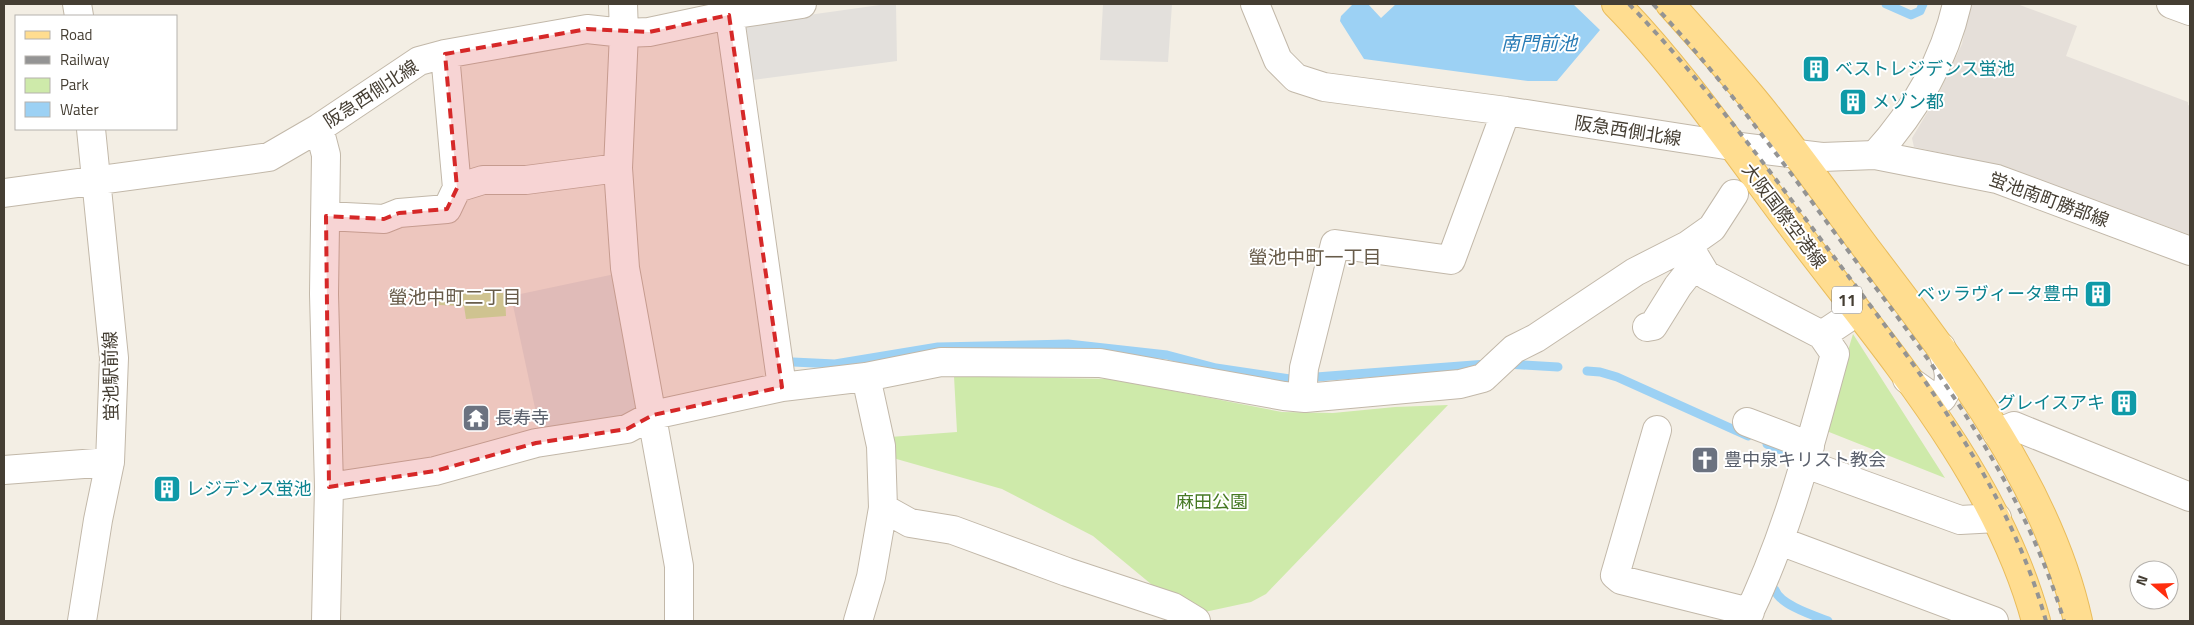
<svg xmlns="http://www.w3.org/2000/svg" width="2194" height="625" viewBox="0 0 2194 625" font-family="'Titillium Web','Noto Sans JP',sans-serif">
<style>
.industrial{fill:#e5dfd9}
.green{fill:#ceeaaa}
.parking{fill:#e3e0dc}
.water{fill:#9cd1f4}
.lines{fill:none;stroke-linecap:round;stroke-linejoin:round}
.stream{stroke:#9cd1f4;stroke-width:9}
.minor-casing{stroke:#c2b8a9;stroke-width:30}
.tertiary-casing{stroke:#c2b8a9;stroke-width:30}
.primary-casing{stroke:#e9bc5b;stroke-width:30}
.minor{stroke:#fff;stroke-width:28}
.tertiary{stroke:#fff;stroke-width:28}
.primary{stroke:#ffdd90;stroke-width:28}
.rail{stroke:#949494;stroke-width:4;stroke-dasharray:6 6;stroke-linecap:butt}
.marked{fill:#d62828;fill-opacity:0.2;stroke:#d62828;stroke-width:4;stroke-dasharray:10 6;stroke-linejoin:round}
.labels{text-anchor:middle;stroke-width:4;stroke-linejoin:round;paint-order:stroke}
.shield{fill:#fff;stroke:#7d7870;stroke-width:1}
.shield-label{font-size:16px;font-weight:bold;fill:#453e33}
.culture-label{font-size:18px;fill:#0d838f;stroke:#fff;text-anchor:start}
.street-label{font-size:18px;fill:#453e33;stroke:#fff}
.worship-label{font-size:18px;fill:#5b616d;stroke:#fff;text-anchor:start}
.park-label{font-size:18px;fill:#467924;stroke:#fff}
.water-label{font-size:19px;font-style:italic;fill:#287cb6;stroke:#fff}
.neighbourhood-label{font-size:19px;fill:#685c4a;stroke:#fff}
</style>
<rect width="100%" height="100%" fill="#f3eee4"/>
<path class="industrial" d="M 1970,4 L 2017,4 L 2077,26 L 2066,56 L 2188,102 L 2188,105 L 2190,106 L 2190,235 L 2001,166 L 1914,147 L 1912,138 L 1939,93 L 1962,44 Z"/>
<path class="green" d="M 438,292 L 505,293 L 506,316 L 466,319 L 464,306 L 439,305 Z
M 1853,334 L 1945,478 L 1824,430 Z
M 954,376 L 1112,379 L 1282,412 L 1333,413 L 1395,407 L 1448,405 L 1266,594 L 1251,602 L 1200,613 L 1157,589 L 1093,536 L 1002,489 L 893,458 L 890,437 L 957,432 Z"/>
<path class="parking" d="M 887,4 L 896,4 L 897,61 L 753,80 L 744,24 Z
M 1103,4 L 1172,4 L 1168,62 L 1100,60 Z
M 615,274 L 643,410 L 541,436 L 511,296 Z"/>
<path class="water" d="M 1353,4 L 1368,4 L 1381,18 L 1396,4 L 1573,4 L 1600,30 L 1557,81 L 1528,81 L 1364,59 L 1340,21 L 1341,16 Z"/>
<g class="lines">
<path class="stream" d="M 1886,4 L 1911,15 L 1920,11 L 1923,4
M 793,362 L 835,364 L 938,347 L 1068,344 L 1167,355 L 1216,368 L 1290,379 L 1487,364
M 1507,364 L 1558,367
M 1587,371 L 1600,372 L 1617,377 L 1748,436
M 1767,444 L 1797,457
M 1775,590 C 1780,605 1815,616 1828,621"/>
<g class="minor-casing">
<path id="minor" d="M 77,4 L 79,16
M 623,4 L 624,33 L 618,168 L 625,268 L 679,566 L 679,621
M 728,4 L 782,387
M 1255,4 L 1278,60 L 1296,78 L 1324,87 L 1506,111 L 1732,146
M 2171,4 L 2190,11
M 445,54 L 457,188 L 483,180 L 526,180 L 618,168
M 319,128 L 326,155 L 324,294 L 329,487 L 326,621
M 1875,155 C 1914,112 1944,61 1957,4
M 4,193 L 269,157 L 319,128 L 419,61 L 445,54 L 587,29 L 624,33 L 649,32 L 729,15 L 802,4
M 326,216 L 384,219 L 399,213 L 447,209 L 457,188
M 1688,245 L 1712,228 L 1734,194
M 1647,327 L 1653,326 L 1678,286 L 1697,262
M 866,377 L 881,446 L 883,508 L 910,523 L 953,530 L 1067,572 L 1173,607 L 1196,621
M 1907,379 L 1928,394 L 1942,398 C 1954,380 1948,366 1941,347
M 1302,397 L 1304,368 L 1335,244 L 1451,260 L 1506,111
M 1747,422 L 1810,446
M 1657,430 L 1615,575 L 1621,580 L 1750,612
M 1997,433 L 2014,426 L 2190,497
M 1806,464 L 1960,520 L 1997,518
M 4,470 L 110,462
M 329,487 L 435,471 L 536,443 L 627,429 L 653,415 L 782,387 L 866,377 L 941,362 L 1100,363 L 1284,396 L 1305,398 L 1460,384 L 1483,378 L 1514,349 L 1536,338 L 1635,272 L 1688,245 L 1706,275 L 1822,335
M 1780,541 L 1994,621
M 82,621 L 98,520 L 110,462 L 114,358 L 91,129
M 858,621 L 871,577 L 883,508
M 1745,621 C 1787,536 1810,445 1835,354 L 1822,335 L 1846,319 L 1853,307"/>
</g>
<g class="tertiary-casing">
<path id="tertiary" d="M 1732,146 L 1822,157 L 1875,155 L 1997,179 L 2190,251"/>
</g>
<g class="primary-casing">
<path id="primary" d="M 1616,4 C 1680,69 1737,153 1792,226 C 1883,347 1996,473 2036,621
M 1670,4 C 1697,34 1724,64 1750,95 C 1792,145 1830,200 1869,252 C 1951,360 2049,486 2078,621"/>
</g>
<use href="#minor" class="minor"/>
<use href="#tertiary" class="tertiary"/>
<use href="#primary" class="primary"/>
<path class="rail" d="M 1629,4 C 1703,81 1767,167 1831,253 C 1916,367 2007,482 2046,621
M 1653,4 C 1717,72 1773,149 1829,225 C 1921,349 2019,470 2064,621"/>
</g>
<path class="marked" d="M 729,15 L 782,387 L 653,415 L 627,429 L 536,443 L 435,471 L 329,487 L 326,216 L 384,219 L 399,213 L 447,209 L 457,188 L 445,54 L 587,29 L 649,32 Z"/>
<defs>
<g id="building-square" transform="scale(1.4375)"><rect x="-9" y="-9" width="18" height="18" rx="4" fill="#0f9aa8" stroke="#fff"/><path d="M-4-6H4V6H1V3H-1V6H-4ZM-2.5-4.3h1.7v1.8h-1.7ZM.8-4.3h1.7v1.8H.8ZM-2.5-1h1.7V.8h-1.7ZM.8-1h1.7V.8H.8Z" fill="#fff"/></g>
<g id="temple-square" transform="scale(1.4375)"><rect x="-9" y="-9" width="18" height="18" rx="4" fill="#6b7280" stroke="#fff"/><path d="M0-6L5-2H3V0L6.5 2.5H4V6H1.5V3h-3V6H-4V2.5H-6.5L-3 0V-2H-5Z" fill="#fff"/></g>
<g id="church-square" transform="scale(1.4375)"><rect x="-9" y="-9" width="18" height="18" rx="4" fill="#6b7280" stroke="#fff"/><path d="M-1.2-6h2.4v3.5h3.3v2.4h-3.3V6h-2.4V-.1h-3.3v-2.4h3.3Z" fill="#fff"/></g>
</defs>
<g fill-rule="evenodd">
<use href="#building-square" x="1816" y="69"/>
<use href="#building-square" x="1853" y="102"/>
<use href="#building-square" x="2098" y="294"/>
<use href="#building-square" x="2124" y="403"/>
<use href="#temple-square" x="476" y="418"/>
<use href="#church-square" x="1705" y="460"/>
<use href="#building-square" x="167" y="489"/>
</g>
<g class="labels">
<rect class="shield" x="1832" y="286.5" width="30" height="27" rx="4"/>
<g class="shield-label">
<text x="1847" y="306">11</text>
</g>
<g class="culture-label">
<text x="1835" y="75">ベストレジデンス蛍池</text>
<text x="1872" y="108">メゾン都</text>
<text x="2079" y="300" text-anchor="end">ベッラヴィータ豊中</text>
<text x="2105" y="409" text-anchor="end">グレイスアキ</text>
<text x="186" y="495">レジデンス蛍池</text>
</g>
<g class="street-label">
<text transform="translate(371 94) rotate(-33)" y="6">阪急西側北線</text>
<text transform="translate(1628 131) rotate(9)" y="6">阪急西側北線</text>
<text transform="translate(2049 200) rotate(20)" y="6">蛍池南町勝部線</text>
<text transform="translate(1784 216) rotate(53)" y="6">大阪国際空港線</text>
<text transform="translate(111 376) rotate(-91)" y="6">蛍池駅前線</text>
</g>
<g class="worship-label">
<text x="495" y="424">長寿寺</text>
<text x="1724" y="466">豊中泉キリスト教会</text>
</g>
<g class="park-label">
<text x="1212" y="508">麻田公園</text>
</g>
<g class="water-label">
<text x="1539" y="50">南門前池</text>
</g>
<g class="neighbourhood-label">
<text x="1315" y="264">螢池中町一丁目</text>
<text x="455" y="304">螢池中町二丁目</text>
</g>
</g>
<rect width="2194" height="625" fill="none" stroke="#453e33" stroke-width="10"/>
<rect x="15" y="15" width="162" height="115" fill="#ffffff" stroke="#b5b2ad"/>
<rect x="25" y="31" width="25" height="8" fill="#ffdd90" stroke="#b5b2ad"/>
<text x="60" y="40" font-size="15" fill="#453e33">Road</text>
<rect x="25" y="56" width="25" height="8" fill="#949494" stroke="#b5b2ad"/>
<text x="60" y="65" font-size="15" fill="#453e33">Railway</text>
<rect x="25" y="78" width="25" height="15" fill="#ceeaaa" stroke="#b5b2ad"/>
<text x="60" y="90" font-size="15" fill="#453e33">Park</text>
<rect x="25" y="102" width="25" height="15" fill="#9cd1f4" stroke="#b5b2ad"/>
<text x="60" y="115" font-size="15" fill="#453e33">Water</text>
<g transform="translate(2154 585) rotate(290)"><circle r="24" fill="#ffffff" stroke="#b5b2ad"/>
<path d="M0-4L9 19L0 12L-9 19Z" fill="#ff2e0e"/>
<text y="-8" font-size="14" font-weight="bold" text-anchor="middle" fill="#453e33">N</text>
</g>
</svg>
